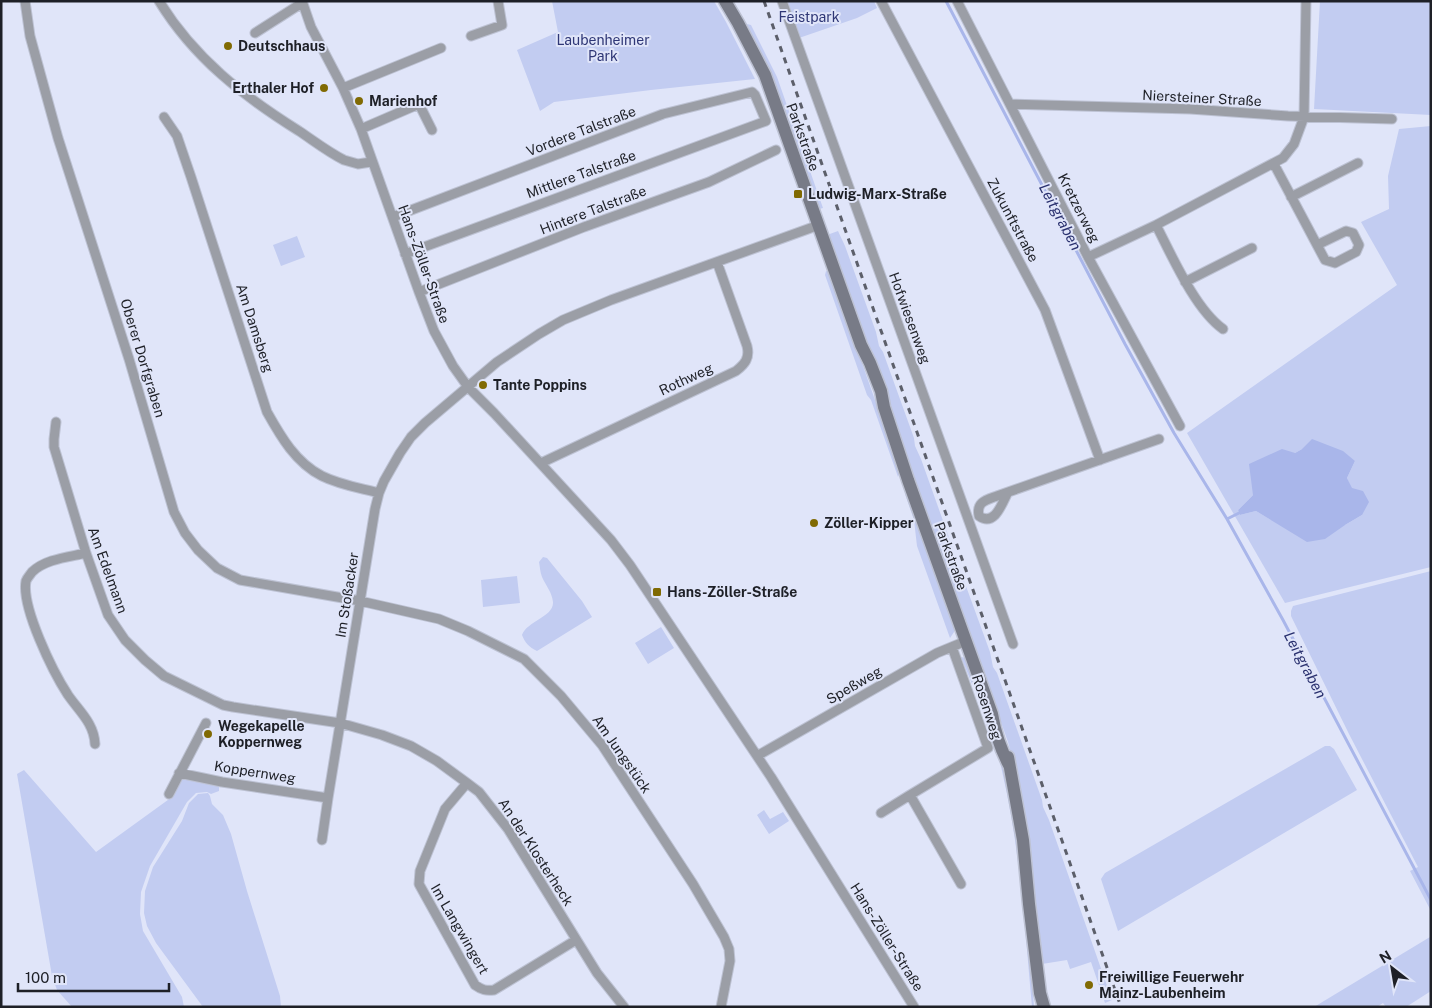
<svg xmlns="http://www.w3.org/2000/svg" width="1432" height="1008" viewBox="0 0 1432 1008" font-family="'Public Sans',sans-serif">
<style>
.green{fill:#c2ccf1;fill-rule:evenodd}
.water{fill:#a9b6ea}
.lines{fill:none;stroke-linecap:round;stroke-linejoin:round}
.stream{stroke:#a9b6ea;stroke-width:3}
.street-casing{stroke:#bdc2d3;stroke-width:11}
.secondary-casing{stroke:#bdc2d3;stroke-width:15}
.street{stroke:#9b9ea6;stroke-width:9}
.secondary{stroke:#787b87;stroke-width:12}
.rail{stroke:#5c5f6a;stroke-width:3;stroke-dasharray:6 6;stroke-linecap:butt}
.poi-dot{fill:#806a03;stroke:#e0e5f9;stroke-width:2}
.labels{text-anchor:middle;stroke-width:4;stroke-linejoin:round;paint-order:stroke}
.park-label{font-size:14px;fill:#2f3776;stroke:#e0e5f9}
.poi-label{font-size:14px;font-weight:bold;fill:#1e2027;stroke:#e0e5f9;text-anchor:start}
.street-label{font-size:14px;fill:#1e2027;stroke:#e0e5f9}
.water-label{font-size:15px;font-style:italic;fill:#2a316f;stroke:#e0e5f9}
</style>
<rect width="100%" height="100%" fill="#e0e5f9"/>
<path class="green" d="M 552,1 L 714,1 L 726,22 L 755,79 L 651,90 L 554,102 L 540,111 L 517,50 L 558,32 Z
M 786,1 L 874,1 L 877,8 L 857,18 L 799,38 Z
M 1320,1 L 1431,1 L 1431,115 L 1314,109 Z
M 747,24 L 751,25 L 777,77 L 823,208 L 819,209 L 772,78 Z
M 1431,126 L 1431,567 L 1285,603 L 1187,433 L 1397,285 L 1361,222 L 1389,209 L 1388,176 L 1399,129 ZM 1302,449 L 1355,461 L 1347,478 L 1362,515 L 1345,525 L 1271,520 L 1256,511 L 1240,515 L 1238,510 L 1295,453 Z
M 838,231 L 845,246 L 876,332 L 879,346 L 883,352 L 914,438 L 915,446 L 921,459 L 952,546 L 955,560 L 959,567 L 990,652 L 993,667 L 997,673 L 1042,800 L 1043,807 L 1049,820 L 1112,1000 L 1105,1003 L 1091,962 L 1070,969 L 1067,960 L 1042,964 C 1034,889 1028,815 1008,742 L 827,235 Z
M 297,236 L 305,257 L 281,266 L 273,245 Z
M 826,271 L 829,272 L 831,275 L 900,471 L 898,477 L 871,400 L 867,395 L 825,275 Z
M 905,494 L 908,496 L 954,621 L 954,632 L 950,638 L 917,546 L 914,520 Z
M 543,557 L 547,558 L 582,601 L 592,617 L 537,651 C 529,647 525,643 522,635 C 527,621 554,617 553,602 C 552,592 546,586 542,577 C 540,572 540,567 539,562 Z
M 1431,571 L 1431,911 L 1410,871 L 1418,867 L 1349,734 L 1291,616 L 1291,611 L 1293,606 Z
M 517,576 L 520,603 L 483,607 L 481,580 Z
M 661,627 L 674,648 L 648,664 L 635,643 Z
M 961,657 L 966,658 L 968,661 L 1006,773 L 1015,814 L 1028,923 L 1034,1007 L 1032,1007 C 1025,930 1020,847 1002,771 C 996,743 984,715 975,687 L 972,684 Z
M 1325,746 L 1330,746 L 1334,749 L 1357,790 L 1118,931 L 1101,879 L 1105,873 Z
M 24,770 L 96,852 L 172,797 L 180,780 L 186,779 L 219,784 L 219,791 L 211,794 L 207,792 L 196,793 L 187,802 L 150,866 L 141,892 L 140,914 L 143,931 L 182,997 L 184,1007 L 72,1007 L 57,990 L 52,976 L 17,774 Z
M 208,793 L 210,796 L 212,804 L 223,815 L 231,834 L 247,891 L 280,996 L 281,1007 L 203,1007 L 156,943 L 147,926 L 144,913 L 145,891 L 153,867 L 182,821 L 189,803 L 198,794 Z
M 764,810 L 770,819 L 783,812 L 789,821 L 769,834 L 757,815 Z
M 1430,937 L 1431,991 L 1406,1007 L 1386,1007 L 1383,1003 L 1377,1007 L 1314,1007 Z"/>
<path class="water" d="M 1312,439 L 1343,451 L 1355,461 L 1347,478 L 1352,488 L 1363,491 L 1369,502 L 1362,515 L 1345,525 L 1325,539 L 1307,542 L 1256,511 L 1240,515 L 1238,510 L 1253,495 L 1249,464 L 1282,449 L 1295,453 L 1302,449 Z"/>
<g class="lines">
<path class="stream" d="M 946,1 L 1125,344 L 1174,433 L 1227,519 L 1283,620 L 1431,900
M 1227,519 L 1239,513"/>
<g class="street-casing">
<path id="street" d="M 25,1 L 30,36 L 58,138 L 129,359 L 174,512 L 185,533 L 198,550 L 217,568 L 240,580 L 360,601 L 439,619 L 468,631 L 524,659 L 561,696 L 602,745 L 693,884 L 724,937 L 729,949 L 730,961 L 721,1007
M 159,1 C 194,58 243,96 299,131 C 314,141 328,152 344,160 L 358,164 L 371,162
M 302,1 L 311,27 L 343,88 L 361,129 L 419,292 L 434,331 L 453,366 L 468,387 L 494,413 L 611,540 L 630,565 L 771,777 L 914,1007
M 782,1 L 1013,644
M 881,1 L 1045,310 L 1100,460
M 957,1 L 1088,257 L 1180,426
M 255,33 L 302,3
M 471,36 L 502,25 L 498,1
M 343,88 L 441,48
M 1010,104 L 1190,109 L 1288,116 L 1392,119
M 164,117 L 177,136 L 191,177 L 267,412 C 281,437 296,463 322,476 C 340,485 360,488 379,493
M 361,129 L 419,104 L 432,130
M 1274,164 L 1325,260 L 1335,263 L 1356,252 L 1359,245 L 1353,233 L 1346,231 L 1317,245
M 1291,197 L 1358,163
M 393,217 L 663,114 L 752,92 L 755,95 L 766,121 L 405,254
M 1156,225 C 1172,256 1195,309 1223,329
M 1088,257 L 1156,225 L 1283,158 L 1294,144 L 1304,117 L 1306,1
M 1185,282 L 1252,248
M 419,292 L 584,227 L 709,182 L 776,150
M 56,422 L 54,439 L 54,447 L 86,553 L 108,615 L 125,640 L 145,660 L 164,676 L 223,705 L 233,707 L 340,723 L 382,735 L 411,746 L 437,761 L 467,783 L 479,792 L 508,829 L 597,973 L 624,1007
M 541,463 L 736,371 C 745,364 750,358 747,346 L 717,262
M 1008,492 C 1002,503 995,527 979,516 C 976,502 986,500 997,496 L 1159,439
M 86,553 C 69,557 45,559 32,572 C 30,575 27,578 26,581 C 21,607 53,672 68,695 C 79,711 94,723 95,744
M 952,647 L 988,748 L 910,795 L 961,884
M 757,756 L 937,653 L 966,641
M 179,773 L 222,782 L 328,798
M 467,783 L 445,809 L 420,871 L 419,884 L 475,985 C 482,990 486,991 494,990 L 576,940
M 169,794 L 206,723
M 881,813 L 910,795
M 322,840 L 328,798 L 375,509 L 379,493 L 384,481 L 400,453 L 411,437 L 425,423 L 497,362 L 539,334 L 563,320 L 611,300 L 819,225"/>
</g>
<g class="secondary-casing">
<path id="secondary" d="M 725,1 L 738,23 L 765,75 L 861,345 L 870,363 L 881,391 L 884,407 L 908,480 L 992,714 C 995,732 1000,748 1009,765
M 1008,757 L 1023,840 L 1029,904 L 1040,993 L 1044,1007"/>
</g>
<use href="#street" class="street"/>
<use href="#secondary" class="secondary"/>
<path class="rail" d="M 764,1 L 1121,1007"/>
</g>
<g class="poi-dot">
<circle cx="228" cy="46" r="5"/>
<circle cx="324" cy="88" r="5"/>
<circle cx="359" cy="101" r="5"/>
<rect x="793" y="189" width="10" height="10" rx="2.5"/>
<circle cx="483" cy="385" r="5"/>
<circle cx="814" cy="523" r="5"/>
<rect x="652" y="587" width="10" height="10" rx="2.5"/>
<circle cx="208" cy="734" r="5"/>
<circle cx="1089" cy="985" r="5"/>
</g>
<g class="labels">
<g class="park-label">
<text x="809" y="22">Feistpark</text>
<text x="603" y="45">Laubenheimer<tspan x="603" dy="16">Park</tspan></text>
</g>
<g class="poi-label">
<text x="238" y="51">Deutschhaus</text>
<text x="314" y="93" text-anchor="end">Erthaler Hof</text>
<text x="369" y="106">Marienhof</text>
<text x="808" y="199">Ludwig-Marx-Straße</text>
<text x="493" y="390">Tante Poppins</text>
<text x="824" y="528">Zöller-Kipper</text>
<text x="667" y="597">Hans-Zöller-Straße</text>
<text x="218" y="731">Wegekapelle<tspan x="218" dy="16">Koppernweg</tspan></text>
<text x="1099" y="982">Freiwillige Feuerwehr<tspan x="1099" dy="16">Mainz-Laubenheim</tspan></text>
</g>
<g class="street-label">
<text transform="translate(1202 98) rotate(3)" y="5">Niersteiner Straße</text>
<text transform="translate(581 131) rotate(-21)" y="5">Vordere Talstraße</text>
<text transform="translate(803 137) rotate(70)" y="5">Parkstraße</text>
<text transform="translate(581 174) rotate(-20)" y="5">Mittlere Talstraße</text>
<text transform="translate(1079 208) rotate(63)" y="5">Kretzerweg</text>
<text transform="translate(593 210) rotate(-21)" y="5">Hintere Talstraße</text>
<text transform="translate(1013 220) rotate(62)" y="5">Zukunftstraße</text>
<text transform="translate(424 264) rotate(70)" y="5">Hans-Zöller-Straße</text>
<text transform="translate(910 318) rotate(70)" y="5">Hofwiesenweg</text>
<text transform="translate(255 328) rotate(72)" y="5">Am Damsberg</text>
<text transform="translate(143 358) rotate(73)" y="5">Oberer Dorfgraben</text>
<text transform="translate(686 379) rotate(-25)" y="5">Rothweg</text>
<text transform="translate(951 556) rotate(70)" y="5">Parkstraße</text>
<text transform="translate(108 570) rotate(70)" y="5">Am Edelmann</text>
<text transform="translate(347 595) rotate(-81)" y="5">Im Stoßacker</text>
<text transform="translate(854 685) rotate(-30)" y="5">Speßweg</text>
<text transform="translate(987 707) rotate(72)" y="5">Rosenweg</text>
<text transform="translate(622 754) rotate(55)" y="5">Am Jungstück</text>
<text transform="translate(255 772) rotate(9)" y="5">Koppernweg</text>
<text transform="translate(536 852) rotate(57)" y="5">An der Klosterheck</text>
<text transform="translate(460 929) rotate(60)" y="5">Im Langwingert</text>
<text transform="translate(887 937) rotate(58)" y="5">Hans-Zöller-Straße</text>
</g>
<g class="water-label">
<text transform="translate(1060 217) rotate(62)" y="5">Leitgraben</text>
<text transform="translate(1305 665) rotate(62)" y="5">Leitgraben</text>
</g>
</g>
<rect width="1432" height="1008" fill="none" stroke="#1e2027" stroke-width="5"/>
<g transform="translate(1392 968) rotate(329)" stroke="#e0e5f9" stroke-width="4" paint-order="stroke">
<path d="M0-4L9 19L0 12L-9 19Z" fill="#1e2027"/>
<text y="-8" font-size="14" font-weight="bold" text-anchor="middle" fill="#1e2027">N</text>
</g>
<path d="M18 983v8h151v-8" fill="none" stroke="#1e2027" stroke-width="2.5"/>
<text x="25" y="983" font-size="15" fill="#1e2027" stroke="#e0e5f9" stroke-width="4" paint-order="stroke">100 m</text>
</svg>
